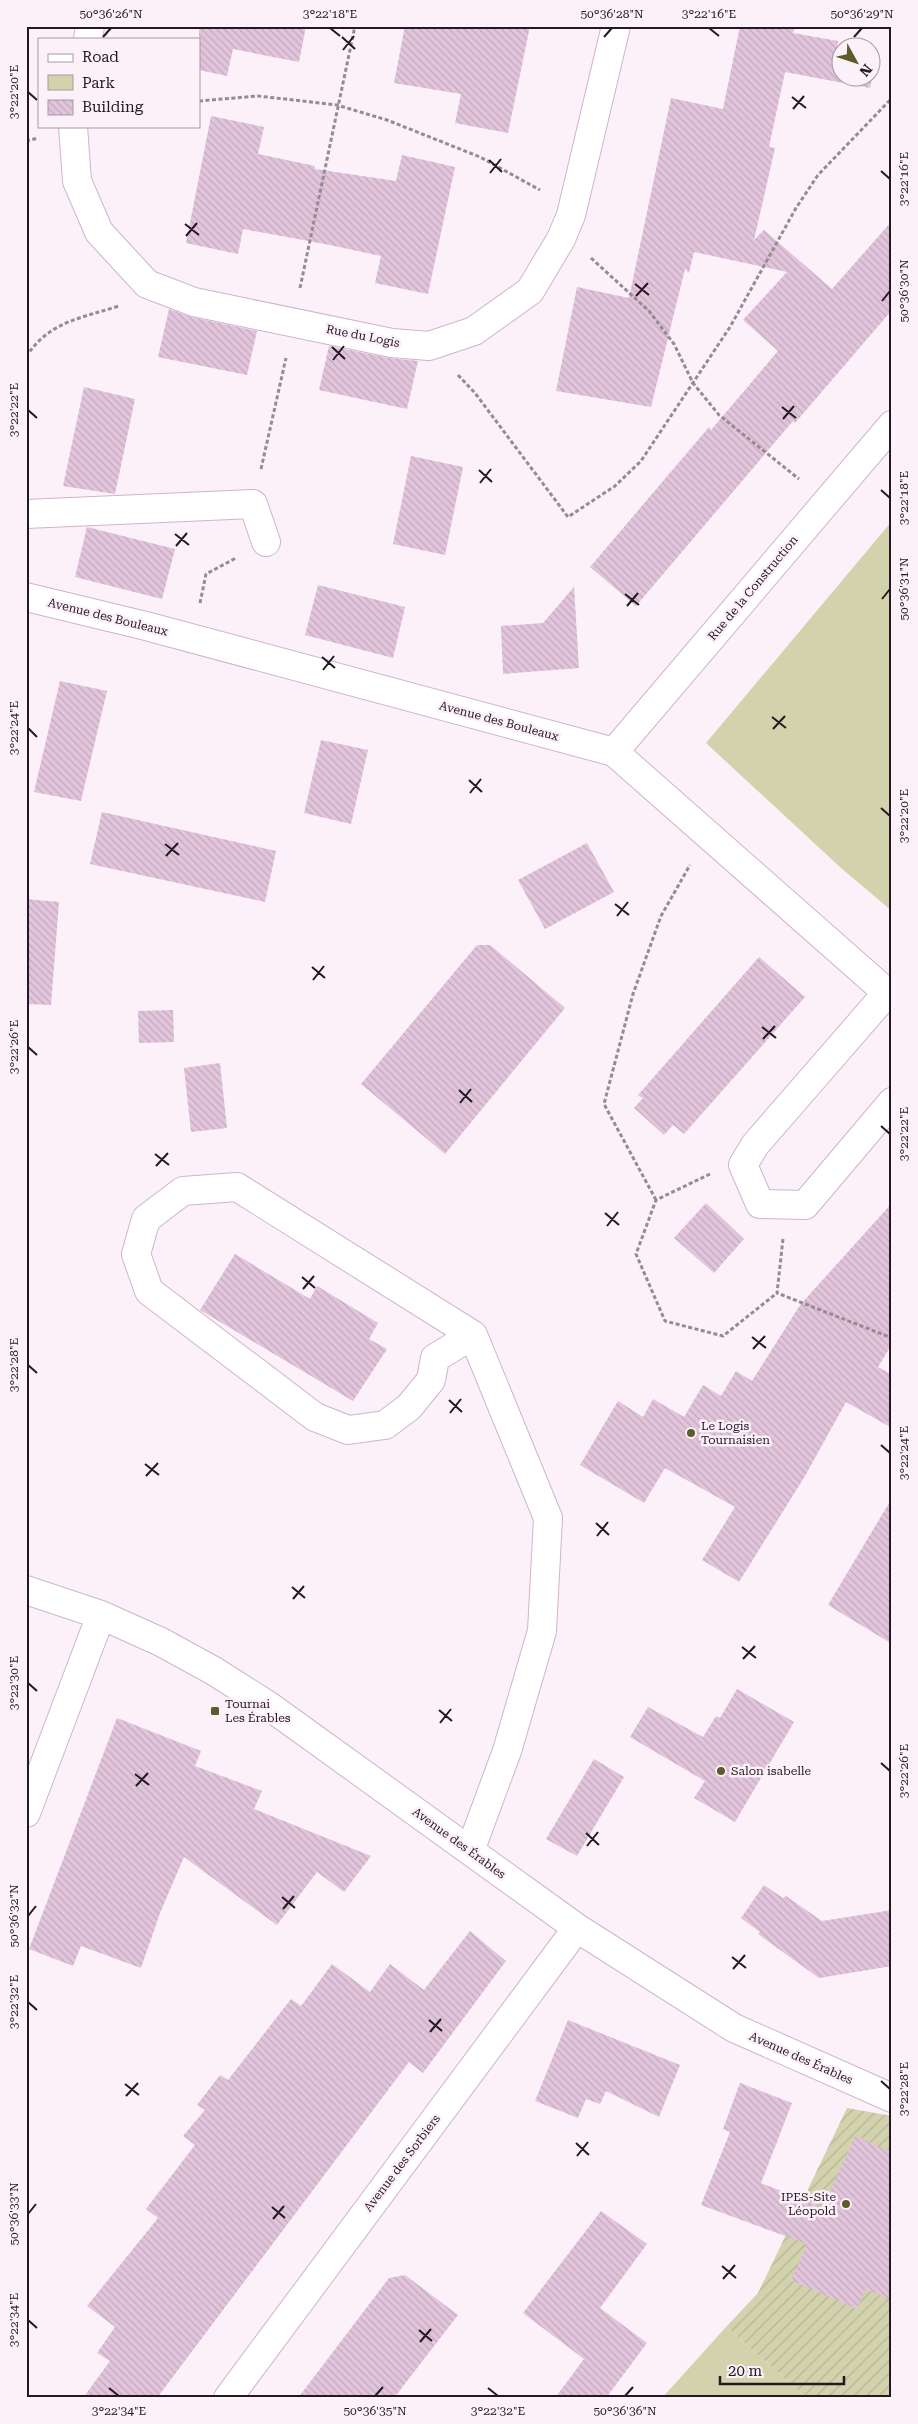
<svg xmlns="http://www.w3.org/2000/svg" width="918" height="2424" viewBox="0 0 918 2424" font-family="'Roboto Serif',serif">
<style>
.green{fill:#d2d3ad}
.garden{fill:url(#garden-furrows)}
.building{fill:url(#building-back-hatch)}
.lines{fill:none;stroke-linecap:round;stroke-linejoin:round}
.minor-casing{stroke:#d0b4cb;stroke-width:30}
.path{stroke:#968a93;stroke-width:3;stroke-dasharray:4 2.5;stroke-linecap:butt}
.minor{stroke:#fff;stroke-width:28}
.ticks{fill:none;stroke:#241922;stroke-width:2}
.poi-dot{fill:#5b5c29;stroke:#fcf0f9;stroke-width:2}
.labels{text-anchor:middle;stroke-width:5;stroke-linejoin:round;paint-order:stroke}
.street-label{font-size:12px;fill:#241922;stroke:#fcf0f9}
.poi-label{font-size:12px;fill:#241922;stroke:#fcf0f9;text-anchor:start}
.neatline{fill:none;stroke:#241922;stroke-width:2}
.ticks-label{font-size:12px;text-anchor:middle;fill:#241922}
</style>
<defs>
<pattern id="garden-furrows" width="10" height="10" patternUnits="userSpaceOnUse" patternTransform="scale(1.25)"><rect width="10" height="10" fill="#d2d3ad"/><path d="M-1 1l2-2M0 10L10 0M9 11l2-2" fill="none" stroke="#b4b595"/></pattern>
<pattern id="building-back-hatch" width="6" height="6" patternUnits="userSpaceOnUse" patternTransform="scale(1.25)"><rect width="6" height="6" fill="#e2c5dc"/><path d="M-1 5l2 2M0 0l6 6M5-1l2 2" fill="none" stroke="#c2a9bc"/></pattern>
</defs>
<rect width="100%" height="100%" fill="#fcf0f9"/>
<path class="green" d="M 892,521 L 892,911 L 841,868 L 706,743 Z
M 726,2327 L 807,2398 L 662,2398 Z"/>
<path class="garden" d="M 847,2108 L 892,2116 L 892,2398 L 807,2398 L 726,2327 L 758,2293 Z"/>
<path class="building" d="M 199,26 L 306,26 L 299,62 L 233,49 L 227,76 L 199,70 Z
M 405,26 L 530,26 L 508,133 L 455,123 L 461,94 L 394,83 Z
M 740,26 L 795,26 L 793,33 L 838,41 L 837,49 L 840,50 L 840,78 L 870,78 L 870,56 L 876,57 L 870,88 L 785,72 L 769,147 L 775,148 L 754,240 L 764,230 L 832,289 L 892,221 L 892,310 L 795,423 L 793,421 L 636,606 L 590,567 L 709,427 L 711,430 L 778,351 L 743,320 L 787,272 L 694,252 L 689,273 L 685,269 L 651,407 L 556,391 L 577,287 L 629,298 L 671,98 L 723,109 Z
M 211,116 L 264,127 L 258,154 L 315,166 L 315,169 L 396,181 L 402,155 L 455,167 L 428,294 L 375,283 L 381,256 L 325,244 L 243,229 L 238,254 L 186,243 Z
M 169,309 L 191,317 L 257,331 L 247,375 L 158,357 Z
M 329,346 L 389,358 L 418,361 L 407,409 L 319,390 Z
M 84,387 L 135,399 L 115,494 L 63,486 Z
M 411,456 L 463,467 L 445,555 L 393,544 Z
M 87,527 L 175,549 L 162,599 L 75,577 Z
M 318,585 L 405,607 L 393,658 L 305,635 Z
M 574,587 L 579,668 L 503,674 L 501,626 L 543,623 Z
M 60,681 L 107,691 L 81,801 L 34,792 Z
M 321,740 L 368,750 L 351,824 L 304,813 Z
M 102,812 L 276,851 L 265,902 L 90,864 Z
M 587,843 L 614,892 L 545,929 L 518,880 Z
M 26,899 L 59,902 L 51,1005 L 26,1004 Z
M 477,945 L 490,945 L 565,1008 L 445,1154 L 361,1084 Z
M 759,957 L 805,997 L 684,1134 L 673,1125 L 664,1135 L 634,1108 L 643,1098 L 638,1095 Z
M 173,1010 L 174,1042 L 139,1043 L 138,1011 Z
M 220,1063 L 227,1128 L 191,1132 L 184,1068 Z
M 706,1203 L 744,1239 L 714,1273 L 674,1238 Z
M 892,1203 L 892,1344 L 878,1367 L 892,1375 L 892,1428 L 846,1402 L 805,1476 L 739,1582 L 702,1560 L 735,1507 L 665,1468 L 644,1503 L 580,1465 L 618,1401 L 643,1417 L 653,1399 L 684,1417 L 703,1385 L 721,1396 L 736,1371 L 752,1381 L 800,1305 Z
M 235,1254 L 310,1299 L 317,1286 L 378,1323 L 369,1339 L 387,1349 L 353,1401 L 200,1310 Z
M 892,1498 L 892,1644 L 828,1605 Z
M 737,1689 L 794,1722 L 735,1822 L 694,1798 L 705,1781 L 630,1737 L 648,1707 L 703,1737 L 716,1716 L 720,1718 Z
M 117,1718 L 201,1751 L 195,1766 L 262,1791 L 254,1809 L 371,1856 L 344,1892 L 317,1872 L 277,1925 L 184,1857 L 160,1913 L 141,1968 L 81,1946 L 73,1966 L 29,1949 Z
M 594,1759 L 624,1777 L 577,1856 L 546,1839 Z
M 764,1885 L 783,1898 L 786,1896 L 822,1921 L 892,1910 L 892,1966 L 819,1978 L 758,1934 L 760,1932 L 741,1918 Z
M 470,1931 L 506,1961 L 423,2073 L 409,2062 L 157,2398 L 83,2398 L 110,2361 L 97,2353 L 115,2327 L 87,2306 L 158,2218 L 146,2209 L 195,2145 L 183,2136 L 205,2110 L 197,2105 L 220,2075 L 228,2080 L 291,1999 L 301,2006 L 332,1964 L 370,1992 L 390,1964 L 424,1990 Z
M 568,2020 L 680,2065 L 659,2117 L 606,2091 L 600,2104 L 586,2099 L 578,2118 L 535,2101 Z
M 740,2083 L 792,2103 L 761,2183 L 823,2207 L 855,2136 L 892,2152 L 892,2300 L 866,2289 L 857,2309 L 791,2280 L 807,2244 L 701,2205 L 730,2132 L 723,2129 Z
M 601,2211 L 647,2244 L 600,2308 L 647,2343 L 606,2398 L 555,2398 L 584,2359 L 523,2313 Z
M 405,2275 L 458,2315 L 394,2398 L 298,2398 L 389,2278 Z"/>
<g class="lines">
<g class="minor-casing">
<path id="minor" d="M 88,39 L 90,26
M 73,126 L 77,181 L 99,232 L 147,284 L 194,302 L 392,343 L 429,346 L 474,331 L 530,291 L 561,239 L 571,215 L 616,26
M 26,514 L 253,504 L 266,542
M 26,597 L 146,626 L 614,752 L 892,997
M 614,752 L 892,425
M 887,993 L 755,1145 L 743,1165 L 760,1204 L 805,1205 L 892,1102
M 26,1590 L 101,1615 L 161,1642 L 214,1671 L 269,1706 L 577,1928 L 734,2028 L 892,2098
M 26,1813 L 101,1615
M 470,1851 L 507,1751 L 542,1631 L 548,1518 L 473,1335 L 237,1187 L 183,1191 L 146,1219 L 136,1254 L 149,1291 L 315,1417 L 348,1430 L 385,1425 L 409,1407 L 431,1380 L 435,1358 L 473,1335
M 228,2398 L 577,1928"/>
</g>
<path class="path" d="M 199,101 L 258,96 L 337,105 L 387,120 L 480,157 L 540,190
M 26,141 L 38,138
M 591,258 L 649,311 L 674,344 L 693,383 L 719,415 L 799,479
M 300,288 L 355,26
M 26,357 C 49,321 82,318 119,306
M 458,375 L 475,393 L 568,517 L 615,486 L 641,461 L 730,327 L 796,208 L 818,175 L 892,98
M 261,469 L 286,358
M 200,603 L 206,574 L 236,558
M 710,1174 L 656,1200 L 636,1254 L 665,1321 L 723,1336 L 777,1293
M 656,1200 L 604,1104 L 633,994 L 661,916 L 690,865
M 783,1239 L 777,1293 L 892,1338"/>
<use href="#minor" class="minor"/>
</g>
<path class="ticks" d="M 330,28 L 340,36M 709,28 L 719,36M 103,37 L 111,28M 342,37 L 355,49M 604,37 L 612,28M 854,37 L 862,28M 343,50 L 354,36M 28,92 L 37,100M 792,97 L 806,108M 793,109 L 804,96M 489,160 L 502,172M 881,171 L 890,179M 490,173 L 501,159M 185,224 L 199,235M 186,236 L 197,223M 635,284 L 649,295M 636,296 L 648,283M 882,301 L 890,291M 332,347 L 345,359M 333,360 L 344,346M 782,407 L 796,418M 28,410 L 37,418M 783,419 L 794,406M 479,470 L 492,482M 480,483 L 491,469M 881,490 L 890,498M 175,534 L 189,545M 176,546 L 187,533M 625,594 L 639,605M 882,599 L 890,589M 627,606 L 638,593M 322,657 L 335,668M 323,670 L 334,656M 772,717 L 786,728M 28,728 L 37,737M 773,729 L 785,716M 469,780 L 482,792M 470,793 L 481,779M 881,808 L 890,816M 165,844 L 179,855M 166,856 L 178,843M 615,904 L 629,915M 617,916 L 628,902M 312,967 L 325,978M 313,980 L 324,966M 762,1027 L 776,1038M 763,1039 L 775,1026M 28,1047 L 37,1055M 459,1090 L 472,1102M 460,1103 L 471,1089M 881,1126 L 890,1134M 155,1154 L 169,1165M 156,1166 L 168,1153M 605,1213 L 619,1225M 607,1226 L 618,1212M 302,1277 L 315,1288M 303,1289 L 314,1276M 752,1337 L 766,1348M 753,1349 L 765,1336M 28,1365 L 37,1373M 449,1400 L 462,1412M 450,1413 L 461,1399M 881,1445 L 890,1453M 145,1464 L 159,1475M 146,1476 L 158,1463M 596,1523 L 609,1535M 597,1536 L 608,1522M 292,1587 L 305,1598M 293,1599 L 304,1586M 742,1647 L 756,1658M 743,1659 L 755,1646M 28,1683 L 37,1691M 439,1710 L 452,1721M 440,1723 L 451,1709M 881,1763 L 890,1771M 135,1774 L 149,1785M 136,1786 L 148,1773M 586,1833 L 599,1845M 587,1846 L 598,1832M 282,1897 L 295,1908M 283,1909 L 294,1896M 28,1916 L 36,1906M 732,1957 L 746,1968M 733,1969 L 745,1955M 28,2002 L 37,2010M 429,2020 L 442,2031M 430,2032 L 441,2019M 881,2081 L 890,2089M 125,2084 L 139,2095M 126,2096 L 138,2083M 576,2143 L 589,2155M 577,2156 L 588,2142M 272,2207 L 285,2218M 28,2214 L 36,2204M 273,2219 L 284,2206M 722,2266 L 736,2278M 723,2279 L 735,2265M 28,2320 L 37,2328M 419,2330 L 432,2341M 420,2342 L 431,2329M 109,2388 L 119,2396M 488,2388 L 498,2396M 375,2396 L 383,2387M 625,2396 L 633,2387"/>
<g class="poi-dot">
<circle cx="691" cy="1433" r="5"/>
<rect x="210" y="1706" width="10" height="10" rx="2.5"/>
<circle cx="721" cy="1771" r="5"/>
<circle cx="846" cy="2204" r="5"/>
</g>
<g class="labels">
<g class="street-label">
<text transform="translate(363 336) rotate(11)" y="4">Rue du Logis</text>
<text transform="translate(753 588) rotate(-50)" y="4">Rue de la Construction</text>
<text transform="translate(108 617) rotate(14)" y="4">Avenue des Bouleaux</text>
<text transform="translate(499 721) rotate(15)" y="4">Avenue des Bouleaux</text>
<text transform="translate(459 1843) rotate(36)" y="4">Avenue des Érables</text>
<text transform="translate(801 2058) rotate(24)" y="4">Avenue des Érables</text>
<text transform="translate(402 2163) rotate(-53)" y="4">Avenue des Sorbiers</text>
</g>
<g class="poi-label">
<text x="701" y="1430">Le Logis<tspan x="701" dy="14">Tournaisien</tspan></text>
<text x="225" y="1708">Tournai<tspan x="225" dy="14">Les Érables</tspan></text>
<text x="731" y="1775">Salon isabelle</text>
<text x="836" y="2201" text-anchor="end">IPES-Site<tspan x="836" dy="14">Léopold</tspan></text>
</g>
</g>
<rect width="918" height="2424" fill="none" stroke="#fcf0f9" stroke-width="55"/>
<rect x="38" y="38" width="162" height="90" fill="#fcf0f9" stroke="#a69aa3"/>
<rect x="48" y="54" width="25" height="8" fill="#ffffff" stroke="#a69aa3"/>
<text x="82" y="62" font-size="15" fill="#241922">Road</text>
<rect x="48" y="75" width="25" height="15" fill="#d2d3ad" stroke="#a69aa3"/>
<text x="82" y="88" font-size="15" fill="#241922">Park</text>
<rect x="48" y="100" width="25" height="15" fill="url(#building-back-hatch)" stroke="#a69aa3"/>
<text x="82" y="112" font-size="15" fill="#241922">Building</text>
<g transform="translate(856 62) rotate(130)"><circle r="24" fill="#fcf0f9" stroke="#a69aa3"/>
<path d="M0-4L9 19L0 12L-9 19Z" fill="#5b5c29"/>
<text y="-8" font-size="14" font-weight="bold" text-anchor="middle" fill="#241922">N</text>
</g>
<path d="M720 2376v8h124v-8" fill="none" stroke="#241922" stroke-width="2.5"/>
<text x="728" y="2376" font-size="15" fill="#241922" stroke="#fcf0f9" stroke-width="4" paint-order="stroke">20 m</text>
<rect x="28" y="28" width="862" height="2368" class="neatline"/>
<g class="ticks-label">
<text x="111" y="18">50°36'26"N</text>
<text x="330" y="18">3°22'18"E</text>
<text x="612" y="18">50°36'28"N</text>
<text x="709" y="18">3°22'16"E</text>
<text x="862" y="18">50°36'29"N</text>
<text transform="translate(14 92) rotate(-90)" y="4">3°22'20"E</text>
<text transform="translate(904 179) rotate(-90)" y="4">3°22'16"E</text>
<text transform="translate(904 291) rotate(-90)" y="4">50°36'30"N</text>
<text transform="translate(14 410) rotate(-90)" y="4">3°22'22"E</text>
<text transform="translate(904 498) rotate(-90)" y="4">3°22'18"E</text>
<text transform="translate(904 589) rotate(-90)" y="4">50°36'31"N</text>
<text transform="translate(14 728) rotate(-90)" y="4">3°22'24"E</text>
<text transform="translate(904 816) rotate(-90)" y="4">3°22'20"E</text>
<text transform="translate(14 1047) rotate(-90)" y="4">3°22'26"E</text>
<text transform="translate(904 1134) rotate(-90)" y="4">3°22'22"E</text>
<text transform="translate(14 1365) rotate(-90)" y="4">3°22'28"E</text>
<text transform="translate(904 1453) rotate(-90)" y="4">3°22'24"E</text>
<text transform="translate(14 1683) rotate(-90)" y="4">3°22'30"E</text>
<text transform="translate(904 1771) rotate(-90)" y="4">3°22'26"E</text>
<text transform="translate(14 1916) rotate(-90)" y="4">50°36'32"N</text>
<text transform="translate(14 2002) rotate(-90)" y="4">3°22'32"E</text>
<text transform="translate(904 2089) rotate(-90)" y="4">3°22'28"E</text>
<text transform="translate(14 2214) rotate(-90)" y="4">50°36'33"N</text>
<text transform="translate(14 2320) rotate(-90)" y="4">3°22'34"E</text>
<text x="119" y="2415">3°22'34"E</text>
<text x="375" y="2415">50°36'35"N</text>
<text x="498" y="2415">3°22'32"E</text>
<text x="625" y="2415">50°36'36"N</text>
</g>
</svg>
